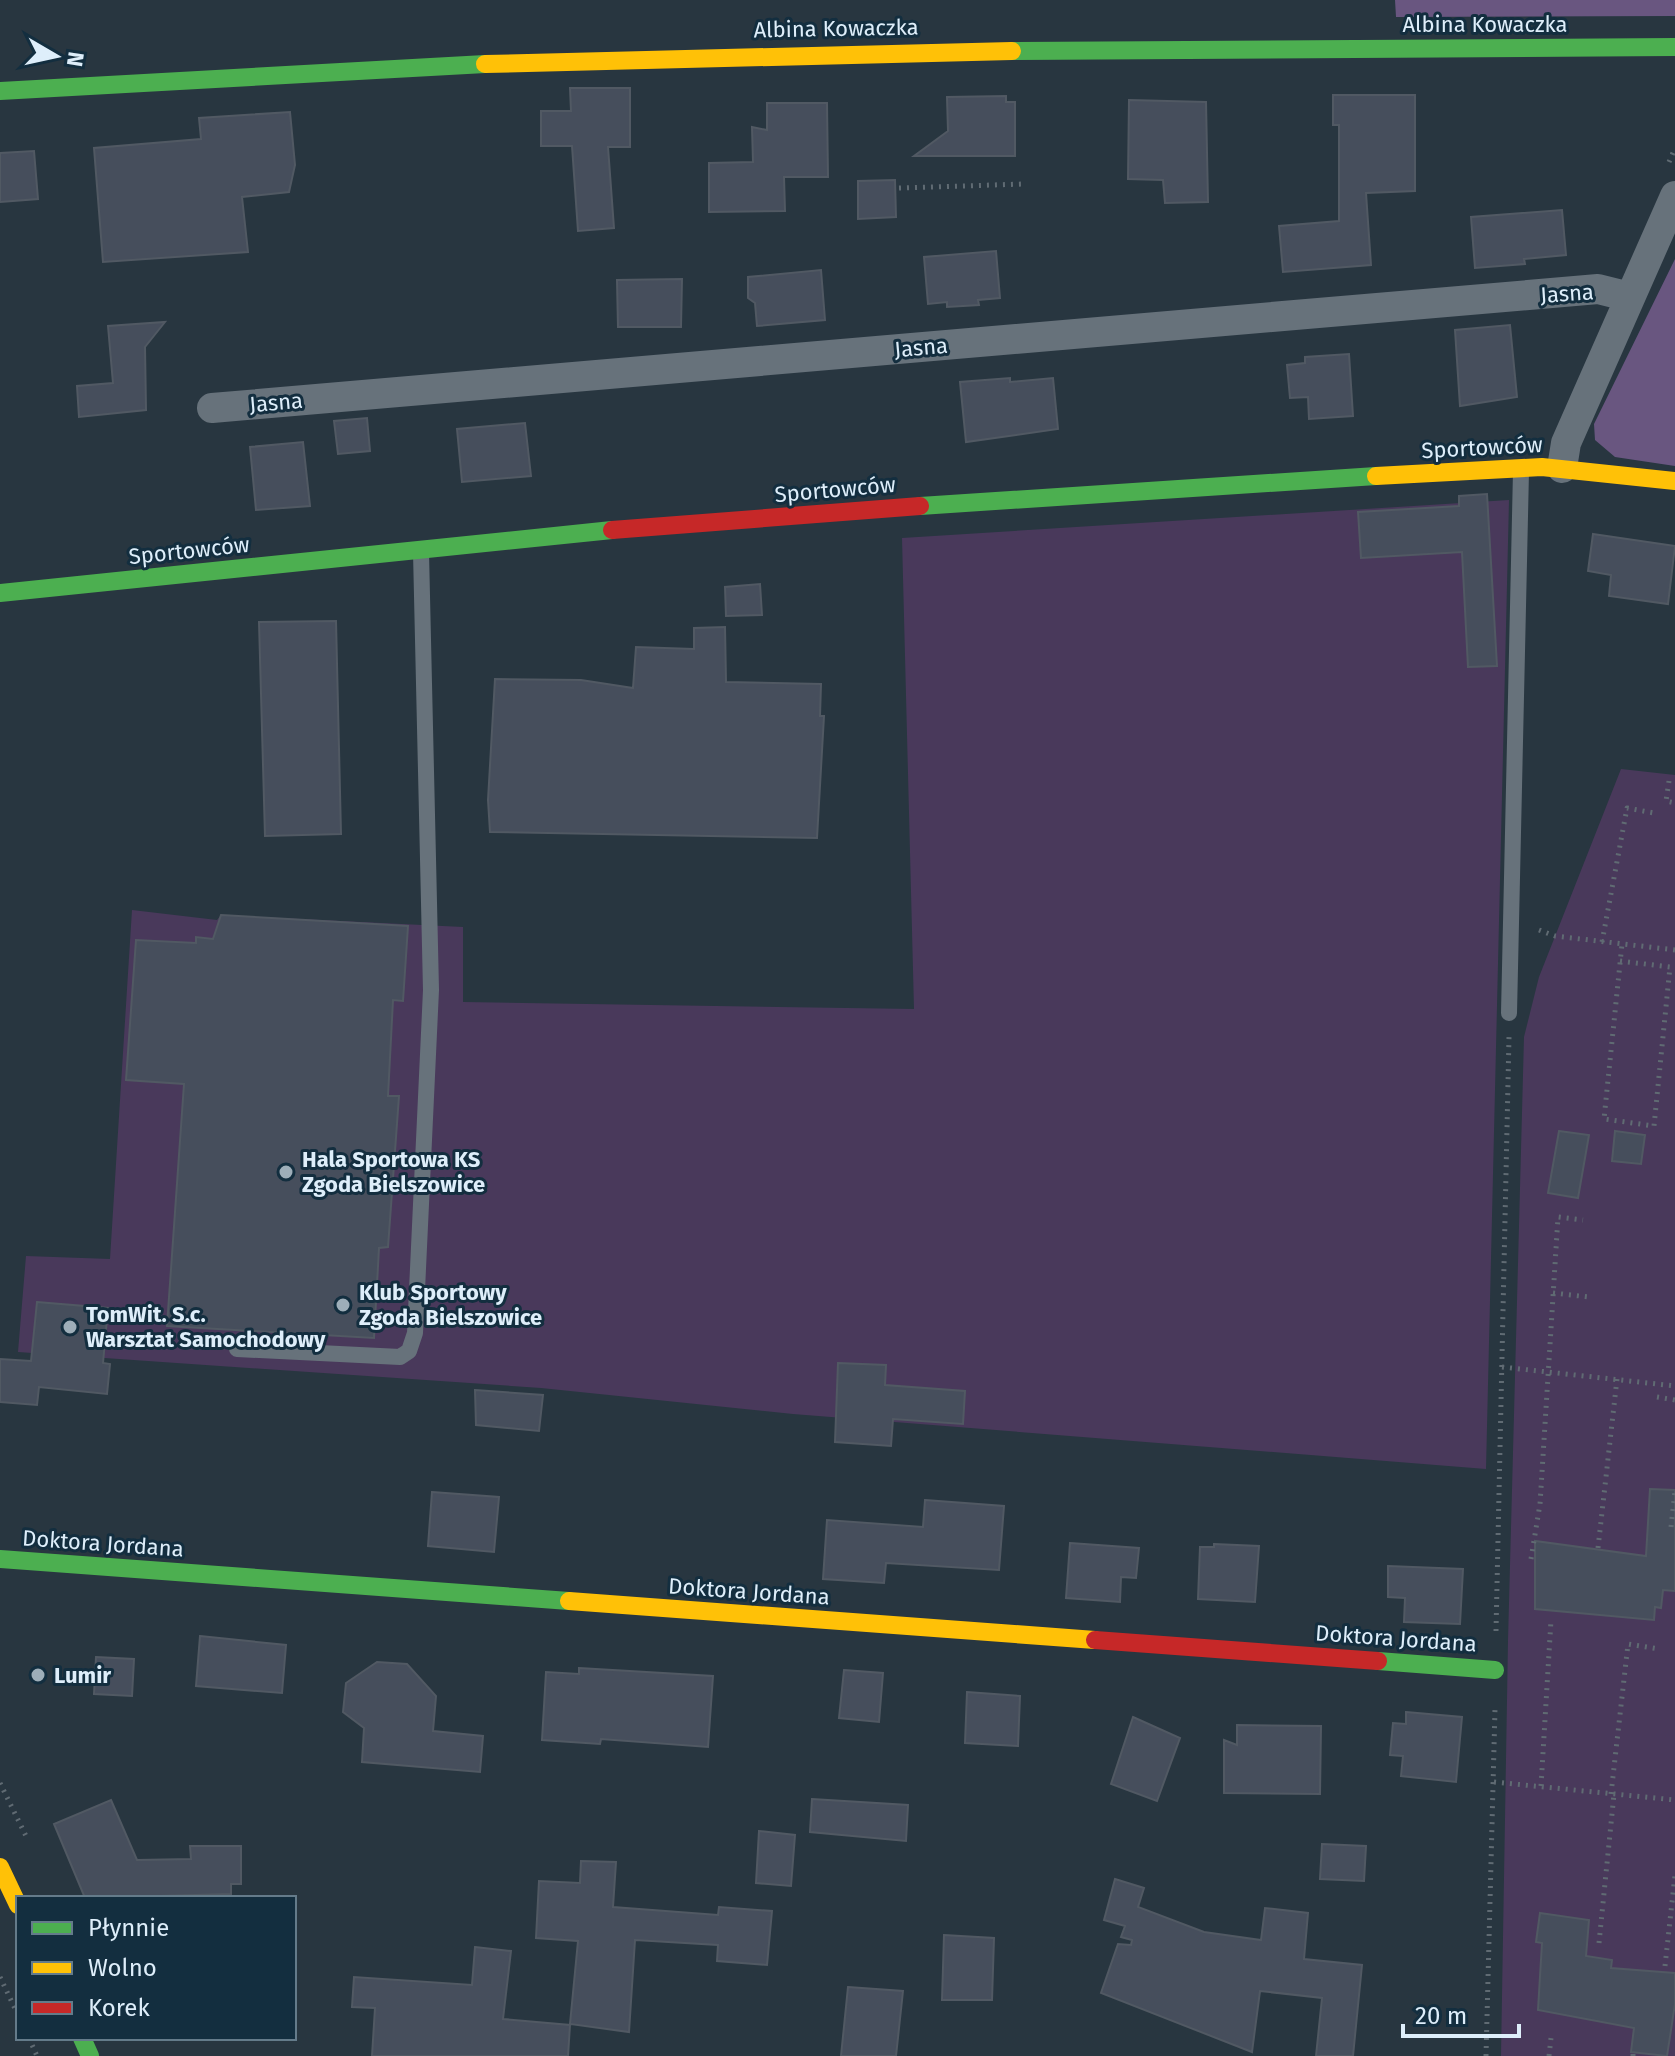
<svg xmlns="http://www.w3.org/2000/svg" width="1675" height="2056" viewBox="0 0 1675 2056" font-family="'Fira Sans',sans-serif">
<style>
.green{fill:#49395b}
.forest{fill:#695680}
.building{fill:#464e5c;stroke:#515963;stroke-width:2}
.lines{fill:none;stroke-linecap:round;stroke-linejoin:round}
.path{stroke:#606b73;stroke-width:5;stroke-dasharray:2 6;stroke-linecap:butt}
.lane{stroke:#67727b;stroke-width:16}
.street{stroke:#67727b;stroke-width:30}
.fast{stroke:#4caf50;stroke-width:18}
.slow{stroke:#ffc107;stroke-width:18}
.jam{stroke:#c62828;stroke-width:18}
.poi-dot{fill:#9eaeb9;stroke:#132e3f;stroke-width:3}
.labels{text-anchor:middle;stroke-width:6;stroke-linejoin:round;paint-order:stroke}
.street-label{font-size:22px;fill:#deeefa;stroke:#132e3f}
.poi-label{font-size:22px;font-weight:bold;fill:#deeefa;stroke:#132e3f;text-anchor:start}
</style>
<rect width="100%" height="100%" fill="#283640"/>
<path class="green" d="M 1509,500 L 1486,1469 L 793,1414 L 541,1388 L 18,1352 L 26,1256 L 110,1259 L 132,910 L 217,920 L 221,915 L 463,927 L 463,1002 L 914,1009 L 902,538 Z
M 1621,769 L 1675,775 L 1675,2056 L 1501,2056 L 1508,1641 L 1524,1037 L 1539,977 Z"/>
<path class="forest" d="M 1395,0 L 1675,0 L 1675,16 L 1396,17 Z
M 1675,259 L 1675,466 L 1615,457 L 1595,440 L 1594,424 Z"/>
<path class="building" d="M 570,88 L 630,88 L 630,147 L 608,147 L 614,228 L 578,231 L 572,146 L 541,146 L 541,111 L 571,111 Z
M 1333,95 L 1415,95 L 1415,191 L 1366,193 L 1371,265 L 1283,272 L 1279,226 L 1339,221 L 1339,125 L 1333,125 Z
M 1006,96 L 1006,102 L 1015,102 L 1015,156 L 914,156 L 948,131 L 947,97 Z
M 1129,100 L 1206,102 L 1208,202 L 1165,203 L 1163,180 L 1128,179 Z
M 767,103 L 827,103 L 828,177 L 784,177 L 785,211 L 709,212 L 709,163 L 753,162 L 752,127 L 767,130 Z
M 290,112 L 295,165 L 289,192 L 242,197 L 248,252 L 103,262 L 94,148 L 201,139 L 199,118 Z
M 34,151 L 38,199 L 0,202 L 0,153 Z
M 895,180 L 896,217 L 858,219 L 858,181 Z
M 1562,210 L 1566,255 L 1524,259 L 1525,264 L 1475,268 L 1471,217 Z
M 996,251 L 1000,298 L 978,300 L 979,305 L 947,307 L 947,302 L 928,304 L 924,257 Z
M 821,270 L 825,320 L 757,326 L 755,303 L 748,298 L 748,277 Z
M 682,279 L 681,327 L 618,327 L 617,280 Z
M 165,322 L 145,347 L 146,410 L 79,417 L 77,386 L 113,383 L 108,326 Z
M 1510,325 L 1517,397 L 1460,406 L 1455,330 Z
M 1349,354 L 1353,416 L 1309,419 L 1308,397 L 1290,398 L 1287,365 L 1305,363 L 1305,357 Z
M 1010,378 L 1010,382 L 1053,378 L 1058,429 L 966,442 L 960,382 Z
M 367,418 L 370,451 L 338,454 L 334,421 Z
M 525,423 L 531,476 L 462,482 L 457,429 Z
M 303,442 L 310,506 L 256,510 L 250,447 Z
M 1487,494 L 1497,666 L 1468,667 L 1462,552 L 1361,558 L 1358,512 L 1459,506 L 1459,496 Z
M 1593,534 L 1675,546 L 1668,604 L 1609,596 L 1611,575 L 1588,571 Z
M 760,584 L 762,615 L 726,616 L 725,587 Z
M 336,621 L 341,834 L 265,836 L 259,622 Z
M 725,627 L 726,682 L 821,684 L 820,716 L 824,716 L 817,838 L 490,832 L 488,800 L 495,679 L 581,680 L 633,688 L 636,647 L 694,649 L 694,628 Z
M 221,915 L 408,926 L 403,1001 L 393,1000 L 388,1096 L 399,1096 L 388,1247 L 379,1248 L 374,1338 L 167,1326 L 184,1084 L 126,1080 L 136,940 L 196,943 L 196,937 L 213,939 Z
M 1559,1131 L 1589,1135 L 1578,1198 L 1548,1193 Z
M 1615,1131 L 1645,1135 L 1641,1164 L 1612,1161 Z
M 37,1302 L 108,1308 L 103,1363 L 110,1364 L 107,1394 L 39,1387 L 37,1405 L 0,1402 L 0,1359 L 31,1361 Z
M 838,1363 L 886,1365 L 885,1385 L 965,1391 L 963,1424 L 893,1419 L 891,1446 L 835,1442 Z
M 475,1390 L 543,1395 L 539,1431 L 476,1425 Z
M 1650,1489 L 1675,1490 L 1675,1591 L 1663,1590 L 1661,1608 L 1655,1607 L 1654,1620 L 1535,1609 L 1535,1541 L 1646,1556 Z
M 432,1492 L 499,1497 L 494,1552 L 428,1546 Z
M 925,1500 L 1004,1506 L 999,1570 L 886,1563 L 884,1583 L 823,1579 L 827,1520 L 923,1527 Z
M 1070,1543 L 1139,1548 L 1136,1578 L 1121,1577 L 1120,1602 L 1066,1598 Z
M 1214,1544 L 1259,1546 L 1255,1602 L 1198,1599 L 1200,1547 L 1214,1547 Z
M 1388,1566 L 1463,1569 L 1460,1624 L 1404,1622 L 1405,1598 L 1388,1597 Z
M 200,1636 L 286,1645 L 282,1693 L 196,1686 Z
M 96,1657 L 134,1659 L 132,1696 L 94,1694 Z
M 377,1662 L 407,1664 L 436,1696 L 433,1731 L 483,1736 L 480,1772 L 362,1762 L 364,1728 L 343,1712 L 346,1683 Z
M 579,1668 L 713,1676 L 708,1747 L 601,1739 L 600,1744 L 542,1740 L 546,1672 L 579,1674 Z
M 844,1670 L 883,1673 L 879,1722 L 839,1718 Z
M 967,1692 L 1020,1696 L 1018,1746 L 965,1743 Z
M 1406,1712 L 1462,1717 L 1456,1782 L 1401,1776 L 1403,1756 L 1390,1755 L 1393,1723 L 1406,1724 Z
M 1133,1717 L 1180,1738 L 1157,1801 L 1111,1784 Z
M 1237,1725 L 1321,1726 L 1320,1794 L 1224,1793 L 1224,1740 L 1237,1745 Z
M 812,1799 L 908,1805 L 906,1841 L 810,1832 Z
M 111,1800 L 137,1860 L 191,1859 L 190,1846 L 241,1846 L 241,1884 L 231,1884 L 231,1894 L 85,1898 L 54,1824 Z
M 759,1831 L 795,1835 L 791,1886 L 756,1883 Z
M 1322,1844 L 1366,1846 L 1364,1881 L 1320,1879 Z
M 581,1861 L 616,1862 L 613,1907 L 718,1915 L 719,1907 L 772,1911 L 767,1965 L 717,1961 L 718,1945 L 635,1940 L 629,2032 L 570,2024 L 578,1941 L 536,1938 L 539,1881 L 580,1883 Z
M 1115,1879 L 1144,1888 L 1138,1907 L 1204,1932 L 1261,1940 L 1265,1908 L 1308,1913 L 1304,1959 L 1362,1965 L 1353,2056 L 1316,2056 L 1322,1998 L 1260,1991 L 1252,2052 L 1101,1993 L 1118,1944 L 1131,1945 L 1132,1940 L 1121,1937 L 1125,1926 L 1104,1920 Z
M 1540,1913 L 1589,1920 L 1586,1956 L 1612,1960 L 1611,1968 L 1675,1973 L 1675,2004 L 1667,2056 L 1631,2052 L 1634,2028 L 1538,2010 L 1542,1943 L 1536,1942 Z
M 944,1935 L 994,1938 L 992,2000 L 942,2000 Z
M 475,1947 L 511,1951 L 503,2019 L 570,2025 L 568,2056 L 372,2056 L 375,2008 L 352,2007 L 354,1977 L 472,1985 Z
M 848,1987 L 903,1991 L 896,2056 L 841,2056 Z"/>
<g class="lines">
<path class="path" d="M 1669,162 L 1675,148
M 899,188 L 1024,184
M 1669,781 L 1666,801 L 1675,803
M 1539,930 L 1555,936 L 1675,950
M 1602,942 L 1627,808 L 1654,813
M 1620,961 L 1670,967 L 1654,1126 L 1604,1119 L 1622,944
M 1553,1293 L 1589,1297
M 1502,1367 L 1675,1386
M 1657,1397 L 1675,1400
M 1671,1527 L 1675,1491
M 1598,1548 L 1617,1379
M 1531,1559 L 1540,1504 L 1558,1217 L 1583,1220
M 1496,1631 L 1509,1037
M 1494,1782 L 1675,1800
M 0,1783 L 26,1836
M 1541,1786 L 1551,1620
M 1611,1794 L 1628,1644 L 1659,1649
M 1599,1943 L 1614,1794
M 1665,1966 L 1675,1875
M 0,1977 L 18,2015
M 29,2038 L 37,2056
M 1486,2056 L 1495,1709
M 1549,2056 L 1551,2038
M 1633,2056 L 1633,2054"/>
<path class="lane" d="M 1509,1013 L 1521,471
M 237,1349 L 400,1357 L 409,1351 L 415,1333 L 431,990 L 421,552"/>
<path class="street" d="M 212,408 L 1598,289 L 1630,297
M 1562,468 L 1566,443 L 1675,196"/>
<path class="fast" d="M 1012,51 L 1675,47
M 0,91 L 485,64
M 920,506 L 1376,476
M 0,593 L 612,530
M 0,1559 L 569,1601
M 1378,1661 L 1495,1670
M 82,2038 L 90,2056"/>
<path class="slow" d="M 485,64 L 1012,51
M 1376,476 L 1542,467 L 1675,481
M 569,1601 L 1095,1640
M 0,1867 L 18,1905"/>
<path class="jam" d="M 612,530 L 920,506
M 1095,1640 L 1378,1661"/>
</g>
<g class="poi-dot">
<circle cx="286" cy="1172" r="8"/>
<circle cx="343" cy="1305" r="8"/>
<circle cx="70" cy="1327" r="8"/>
<circle cx="38" cy="1675" r="8"/>
</g>
<g class="labels">
<g class="street-label">
<text x="1485" y="32">Albina Kowaczka</text>
<text transform="translate(836 28) rotate(-1)" y="8">Albina Kowaczka</text>
<text transform="translate(1567 293) rotate(-4)" y="8">Jasna</text>
<text transform="translate(921 347) rotate(-5)" y="8">Jasna</text>
<text transform="translate(276 402) rotate(-5)" y="8">Jasna</text>
<text transform="translate(1482 447) rotate(-3)" y="8">Sportowców</text>
<text transform="translate(835 489) rotate(-5)" y="8">Sportowców</text>
<text transform="translate(189 550) rotate(-6)" y="8">Sportowców</text>
<text transform="translate(103 1543) rotate(4)" y="8">Doktora Jordana</text>
<text transform="translate(749 1591) rotate(4)" y="8">Doktora Jordana</text>
<text transform="translate(1396 1638) rotate(4)" y="8">Doktora Jordana</text>
</g>
<g class="poi-label">
<text x="302" y="1167">Hala Sportowa KS<tspan x="302" dy="25">Zgoda Bielszowice</tspan></text>
<text x="359" y="1300">Klub Sportowy<tspan x="359" dy="25">Zgoda Bielszowice</tspan></text>
<text x="86" y="1322">TomWit. S.c.<tspan x="86" dy="25">Warsztat Samochodowy</tspan></text>
<text x="54" y="1683">Lumir</text>
</g>
</g>
<rect x="16" y="1896" width="280" height="144" fill="#132e3f" stroke="#647b8a" stroke-width="2"/>
<rect x="32" y="1922" width="40" height="12" fill="#4caf50" stroke="#647b8a" stroke-width="2"/>
<text x="88" y="1936" font-size="24" fill="#deeefa">Płynnie</text>
<rect x="32" y="1962" width="40" height="12" fill="#ffc107" stroke="#647b8a" stroke-width="2"/>
<text x="88" y="1976" font-size="24" fill="#deeefa">Wolno</text>
<rect x="32" y="2002" width="40" height="12" fill="#c62828" stroke="#647b8a" stroke-width="2"/>
<text x="88" y="2016" font-size="24" fill="#deeefa">Korek</text>
<g transform="translate(56 56) rotate(99)" stroke="#132e3f" stroke-width="6" paint-order="stroke">
<path d="M0-6L14 30L0 20L-14 30Z" fill="#deeefa"/>
<text y="-12" font-size="22" font-weight="bold" text-anchor="middle" fill="#deeefa">N</text>
</g>
<path d="M1403 2024v12h116v-12" fill="none" stroke="#deeefa" stroke-width="4"/>
<text x="1415" y="2024" font-size="24" fill="#deeefa" stroke="#132e3f" stroke-width="6" paint-order="stroke">20 m</text>
</svg>
